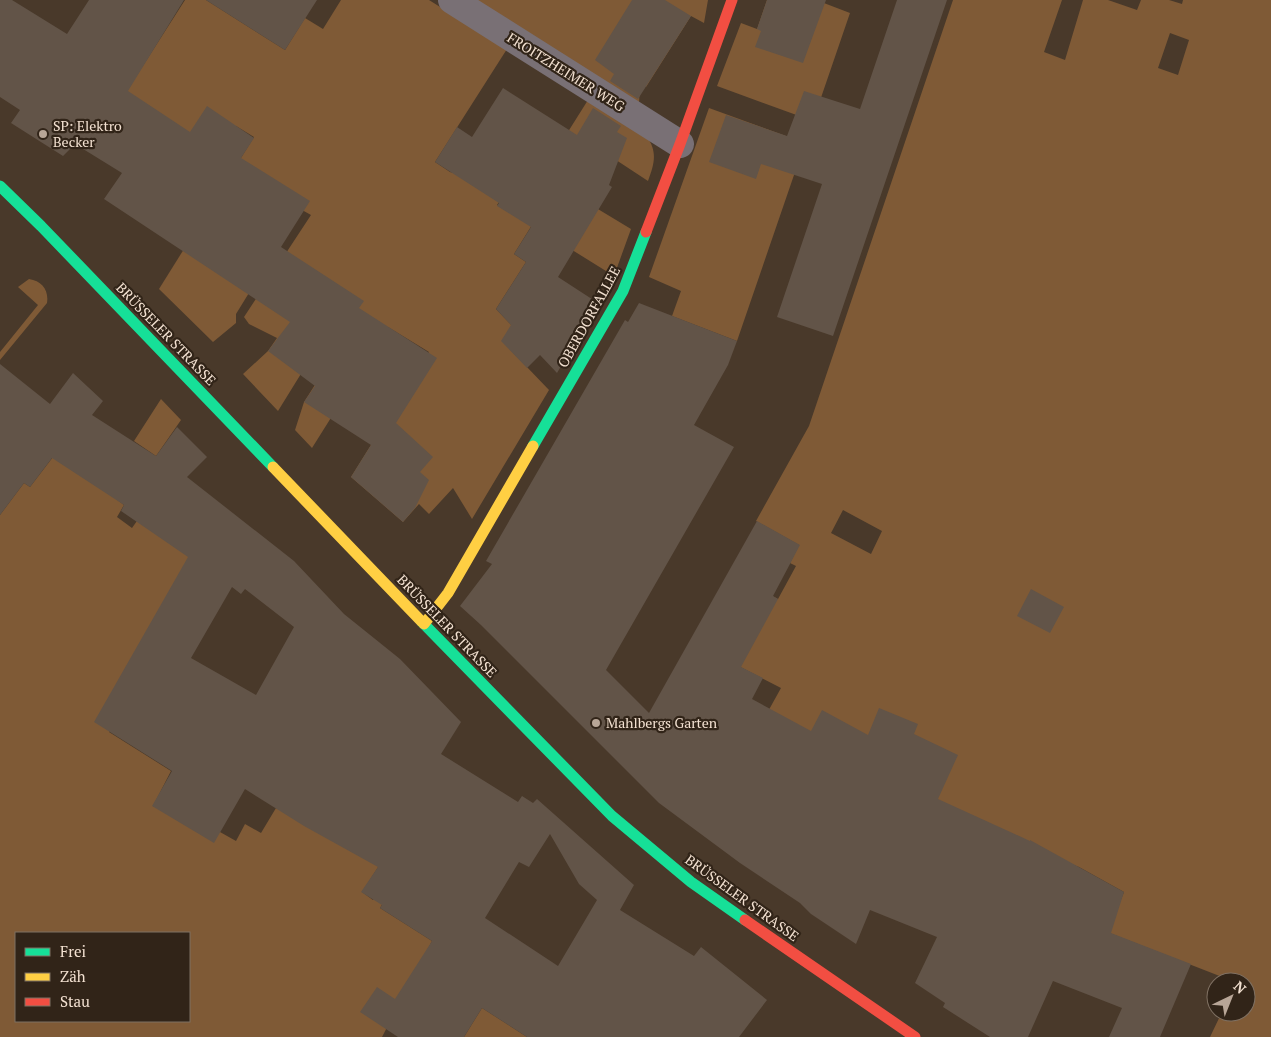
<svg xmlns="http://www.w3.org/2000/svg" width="1271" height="1037" viewBox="0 0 1271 1037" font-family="'PT Serif',serif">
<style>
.green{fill:#7f5a36;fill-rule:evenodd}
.building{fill:#625448;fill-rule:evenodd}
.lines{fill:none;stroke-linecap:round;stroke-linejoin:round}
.street{stroke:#797075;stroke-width:28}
.fast{stroke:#16e098;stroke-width:11}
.slow{stroke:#ffcf43;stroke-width:11}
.jam{stroke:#f24e42;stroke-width:11}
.poi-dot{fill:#b8a697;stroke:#312418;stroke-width:2}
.labels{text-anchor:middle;stroke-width:4.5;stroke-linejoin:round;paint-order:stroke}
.street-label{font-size:14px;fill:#f3e1d1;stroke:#312418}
.poi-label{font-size:14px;fill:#f3e1d1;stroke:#312418;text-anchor:start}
</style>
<rect width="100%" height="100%" fill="#49392a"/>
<path class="green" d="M 185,0 L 206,0 L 285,50 L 305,18 L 323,29 L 341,0 L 429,0 L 507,49 L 435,162 L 450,172 L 508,189 L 497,205 L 515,216 L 588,100 L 647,137 C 658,152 654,165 648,181 L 613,158 L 573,194 L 631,229 L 614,276 L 532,225 L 514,254 L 526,262 L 496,309 L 516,330 L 504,343 L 549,390 L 472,519 L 453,488 L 429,514 L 419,504 L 403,522 L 351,477 L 429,352 L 388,327 L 312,448 L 295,430 L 304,402 L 327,366 L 312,356 L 278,411 L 243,374 L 268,351 L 277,338 L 249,324 L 244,317 L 311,215 L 293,205 L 252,288 L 236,314 L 236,323 L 213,342 L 159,289 L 254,137 L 236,126 L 189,135 L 112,114 Z
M 473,0 L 708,0 L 704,23 L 691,16 L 646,87 L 640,84 L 639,104 Z
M 767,0 L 816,0 L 850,13 L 813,121 L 717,86 L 741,23 L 757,29 Z
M 953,0 L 1062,0 L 1044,52 L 1065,60 L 1083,0 L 1108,0 L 1137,10 L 1141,0 L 1169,0 L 1182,4 L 1183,0 L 1271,0 L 1271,1037 L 1210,1037 L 1222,1012 L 1246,1012 L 1246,982 L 1235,982 L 1099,929 L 1120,902 L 1124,892 L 1079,867 L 863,784 L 755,735 L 781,688 L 725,659 L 760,590 L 778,599 L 796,566 L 790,563 L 799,545 L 756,521 L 809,426 ZM 1170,33 L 1189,40 L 1178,75 L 1158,68 ZM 843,510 L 882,531 L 871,554 L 831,533 Z
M 709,108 L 805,143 L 737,341 L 672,316 L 681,291 L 649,277 Z
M 29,279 C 42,281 49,290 47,303 L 0,360 L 0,352 L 38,305 L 18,287 Z
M 161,399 L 181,420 L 156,456 L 134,441 Z
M 56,453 L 124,505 L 117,517 L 132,528 L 153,498 L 203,527 L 158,643 L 109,732 L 171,771 L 153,806 L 220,832 L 236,841 L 245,824 L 261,833 L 276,808 L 384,858 L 362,892 L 373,900 L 403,854 L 396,882 L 380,908 L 432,941 L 382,1037 L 0,1037 L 0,515 L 24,483 L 30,487 ZM 16,933 L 189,933 L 189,1021 L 16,1021 Z
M 482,1008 L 527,1037 L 464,1037 Z"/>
<path class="building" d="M 0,0 L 12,0 L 67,34 L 89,0 L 184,0 L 128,91 L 190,132 L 207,106 L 254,138 L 241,158 L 310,201 L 281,247 L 364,301 L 359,308 L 437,358 L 396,423 L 433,457 L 420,472 L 429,480 L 415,508 L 403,522 L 351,477 L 371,445 L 304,402 L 315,386 L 268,351 L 290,322 L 104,199 L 122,173 L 75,144 L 63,156 L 11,123 L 20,110 L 0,97 Z
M 206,0 L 317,0 L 285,50 Z
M 632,0 L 665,0 L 691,16 L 638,99 L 610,81 L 614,74 L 595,60 Z
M 767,0 L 826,0 L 803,63 L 755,47 L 761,31 L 757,29 Z
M 897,0 L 947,0 L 833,336 L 777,317 L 822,184 L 761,164 L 756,179 L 709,162 L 726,115 L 787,136 L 804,91 L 860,109 Z
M 503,88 L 577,135 L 593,108 L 621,126 L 617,132 L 627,138 L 609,185 L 612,187 L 558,277 L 598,303 L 557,373 L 540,355 L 527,368 L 501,341 L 511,325 L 496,309 L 526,262 L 514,254 L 531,227 L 497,206 L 499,203 L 435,162 L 457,127 L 472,137 Z
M 639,303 L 737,341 L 728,365 L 694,425 L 734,447 L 606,670 L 649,713 L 757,521 L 800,545 L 773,596 L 778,599 L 741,667 L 763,678 L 752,699 L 811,731 L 822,710 L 868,735 L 879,708 L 918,724 L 914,734 L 958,755 L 938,799 L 1030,841 L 1030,840 L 1124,892 L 1111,933 L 1191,964 L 1160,1037 L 1109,1037 L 1122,1008 L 1053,981 L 1028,1037 L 990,1037 L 943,1007 L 945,1003 L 915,983 L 937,937 L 870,910 L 856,944 L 811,914 L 800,903 L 740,863 L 659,803 L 481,625 L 460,606 L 492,564 L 486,561 L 625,320 L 628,322 Z
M 0,364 L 50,404 L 73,373 L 103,401 L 92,415 L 156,456 L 177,427 L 207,457 L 187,477 L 294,561 L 344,614 L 400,659 L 461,722 L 441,754 L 518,802 L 522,796 L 533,803 L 537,799 L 634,885 L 620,910 L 694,956 L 701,947 L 767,1000 L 739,1037 L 527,1037 L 482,1008 L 464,1037 L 398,1037 L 360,1012 L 377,987 L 395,999 L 432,941 L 380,908 L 382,905 L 361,892 L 378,867 L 304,826 L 245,789 L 214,843 L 152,806 L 172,771 L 94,722 L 188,557 L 121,511 L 124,505 L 52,458 L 30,487 L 24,483 L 0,515 ZM 232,587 L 241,594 L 245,589 L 294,627 L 256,695 L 191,658 ZM 550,834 L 579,884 L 597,900 L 558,966 L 485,918 L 519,862 L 529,867 Z
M 1031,589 L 1064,607 L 1050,633 L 1017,616 Z"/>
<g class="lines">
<path class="street" d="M 452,0 L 680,144"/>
<path class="fast" d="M 0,186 L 41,226 L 273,467
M 533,446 L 623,291 L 646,232
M 422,622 L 612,816 L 691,882 L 745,920"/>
<path class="slow" d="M 273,467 L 422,622
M 424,624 L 448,593 L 533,446"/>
<path class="jam" d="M 646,232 L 680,144 L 732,0
M 745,920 L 915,1037"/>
</g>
<g class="poi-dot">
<circle cx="43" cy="134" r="5"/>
<circle cx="596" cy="723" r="5"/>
</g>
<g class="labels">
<g class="street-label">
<text transform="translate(566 72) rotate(32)" y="5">FROITZHEIMER WEG</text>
<text transform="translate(589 317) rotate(-61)" y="5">OBERDORFALLEE</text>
<text transform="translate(166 334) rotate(46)" y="5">BRÜSSELER STRASSE</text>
<text transform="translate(447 626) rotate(46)" y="5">BRÜSSELER STRASSE</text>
<text transform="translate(742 898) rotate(36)" y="5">BRÜSSELER STRASSE</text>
</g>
<g class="poi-label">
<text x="53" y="131">SP: Elektro<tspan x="53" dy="16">Becker</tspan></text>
<text x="606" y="728">Mahlbergs Garten</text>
</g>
</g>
<rect x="15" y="932" width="175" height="90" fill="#312418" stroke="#7f7062"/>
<rect x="25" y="948" width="25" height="8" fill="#16e098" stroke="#7f7062"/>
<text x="60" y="957" font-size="15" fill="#f3e1d1">Frei</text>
<rect x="25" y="973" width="25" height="8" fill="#ffcf43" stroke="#7f7062"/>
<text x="60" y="982" font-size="15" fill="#f3e1d1">Zäh</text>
<rect x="25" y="998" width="25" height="8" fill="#f24e42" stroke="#7f7062"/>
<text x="60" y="1007" font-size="15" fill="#f3e1d1">Stau</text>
<g transform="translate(1231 997) rotate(43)"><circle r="24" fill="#312418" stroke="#7f7062"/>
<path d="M0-4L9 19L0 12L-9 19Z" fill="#b8a697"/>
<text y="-8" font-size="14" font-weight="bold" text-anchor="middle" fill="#f3e1d1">N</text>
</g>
</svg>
